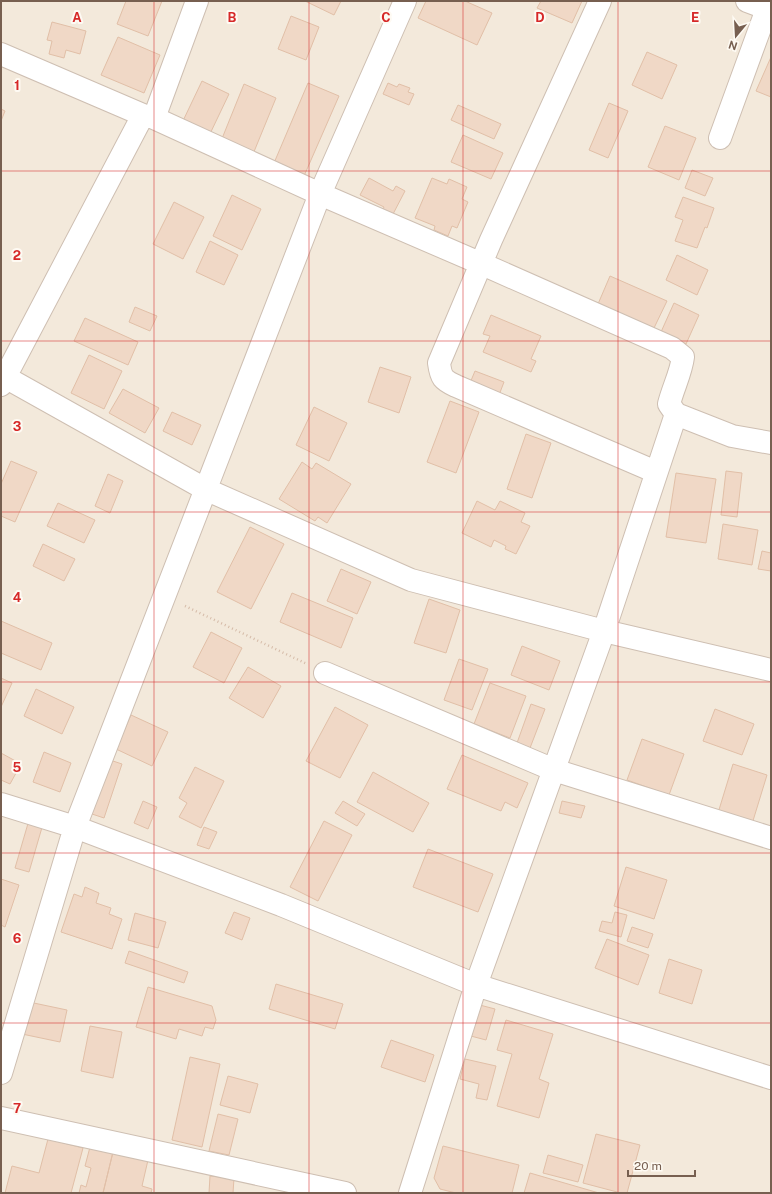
<svg xmlns="http://www.w3.org/2000/svg" width="772" height="1194" viewBox="0 0 772 1194" font-family="'Public Sans',sans-serif">
<style>
.residential{fill:#f3e9db}
.building{fill:#f0d8c6;stroke:#e1bfa7}
.lines{fill:none;stroke-linecap:round;stroke-linejoin:round}
.minor-casing{stroke:#cebfb2;stroke-width:24}
.path{stroke:#d5bba8;stroke-width:2.5;stroke-dasharray:1 3;stroke-linecap:butt}
.minor{stroke:#fff;stroke-width:22}
.grid{fill:none;stroke:#d62828;stroke-width:1;stroke-opacity:0.55}
.grid-label{font-size:13px;text-anchor:middle;font-weight:bold;fill:#d62828;stroke:#fefaf3;stroke-width:4;stroke-linejoin:round;paint-order:stroke}
</style>
<rect width="100%" height="100%" fill="#fcf6ed"/>
<path class="residential" d="M 1,1 L 771,1 L 771,1193 L 1,1193 Z"/>
<path class="building" d="M 126,1 L 162,1 L 148,36 L 117,24 Z
M 305,1 L 341,1 L 334,15 Z
M 426,1 L 465,1 L 492,13 L 477,45 L 418,18 Z
M 541,1 L 582,1 L 572,23 L 537,8 Z
M 291,16 L 319,27 L 306,60 L 278,49 Z
M 52,22 L 86,31 L 80,54 L 66,50 L 64,58 L 49,54 L 52,41 L 47,40 Z
M 118,37 L 160,55 L 144,93 L 101,75 Z
M 647,52 L 677,65 L 662,99 L 632,85 Z
M 771,57 L 771,97 L 756,91 Z
M 202,81 L 229,94 L 208,138 L 181,125 Z
M 308,83 L 339,96 L 304,176 L 274,163 Z
M 388,83 L 397,87 L 399,84 L 410,88 L 408,92 L 414,94 L 409,105 L 383,94 Z
M 244,84 L 276,98 L 251,159 L 219,146 Z
M 609,103 L 628,111 L 608,158 L 589,150 Z
M 458,105 L 501,124 L 494,139 L 451,120 Z
M 1,109 L 5,111 L 1,121 Z
M 665,126 L 696,138 L 679,180 L 648,167 Z
M 463,135 L 503,153 L 491,179 L 451,162 Z
M 692,170 L 713,178 L 705,196 L 685,188 Z
M 369,178 L 393,191 L 396,186 L 405,191 L 392,216 L 382,211 L 384,207 L 360,195 Z
M 432,178 L 447,184 L 449,179 L 467,187 L 462,199 L 468,202 L 457,228 L 452,226 L 448,236 L 434,230 L 435,226 L 415,218 Z
M 232,195 L 261,209 L 242,250 L 213,236 Z
M 683,197 L 714,208 L 707,228 L 705,227 L 697,248 L 675,241 L 683,220 L 675,217 Z
M 174,202 L 204,217 L 183,259 L 153,244 Z
M 210,241 L 238,255 L 224,285 L 196,272 Z
M 677,255 L 708,270 L 697,295 L 666,280 Z
M 610,276 L 667,301 L 654,328 L 598,304 Z
M 674,303 L 699,315 L 686,344 L 661,332 Z
M 135,307 L 157,316 L 150,331 L 129,322 Z
M 491,315 L 541,336 L 531,359 L 536,361 L 531,372 L 483,352 L 490,336 L 483,334 Z
M 85,318 L 138,342 L 128,365 L 74,341 Z
M 89,355 L 122,371 L 104,409 L 71,393 Z
M 380,367 L 411,377 L 399,413 L 368,402 Z
M 475,371 L 504,382 L 499,395 L 470,383 Z
M 123,389 L 159,408 L 145,433 L 109,413 Z
M 450,401 L 479,412 L 456,473 L 427,462 Z
M 314,407 L 347,423 L 329,461 L 296,445 Z
M 172,412 L 201,425 L 192,445 L 163,431 Z
M 526,434 L 551,443 L 532,498 L 507,489 Z
M 11,461 L 37,472 L 15,522 L 1,516 L 1,484 Z
M 302,462 L 312,469 L 316,463 L 351,484 L 327,523 L 318,517 L 315,521 L 279,499 Z
M 726,471 L 742,473 L 737,517 L 721,515 Z
M 676,473 L 716,479 L 706,543 L 666,537 Z
M 108,474 L 123,481 L 110,513 L 95,506 Z
M 477,501 L 495,510 L 500,501 L 525,513 L 521,522 L 530,526 L 516,554 L 505,549 L 506,546 L 494,540 L 491,547 L 462,533 Z
M 58,503 L 95,520 L 84,543 L 47,526 Z
M 723,524 L 758,530 L 752,565 L 718,559 Z
M 250,527 L 284,544 L 251,609 L 217,592 Z
M 43,544 L 75,559 L 64,581 L 33,566 Z
M 762,551 L 771,553 L 771,571 L 758,569 Z
M 341,569 L 371,582 L 357,614 L 327,601 Z
M 292,593 L 353,618 L 341,648 L 280,622 Z
M 429,599 L 460,610 L 446,653 L 414,643 Z
M 1,621 L 52,643 L 41,670 L 1,653 Z
M 211,632 L 242,648 L 224,683 L 193,667 Z
M 522,646 L 560,661 L 549,690 L 511,675 Z
M 459,659 L 488,669 L 472,710 L 444,700 Z
M 248,667 L 281,686 L 263,718 L 229,698 Z
M 1,678 L 12,683 L 1,707 Z
M 490,683 L 526,696 L 510,738 L 474,724 Z
M 36,689 L 74,707 L 62,734 L 24,716 Z
M 531,704 L 545,709 L 530,748 L 517,743 Z
M 335,707 L 368,725 L 340,778 L 306,761 Z
M 715,709 L 754,724 L 742,755 L 703,741 Z
M 131,715 L 168,732 L 152,766 L 116,749 Z
M 642,739 L 684,754 L 669,795 L 627,780 Z
M 44,752 L 71,763 L 60,792 L 33,782 Z
M 1,753 L 21,764 L 10,784 L 1,780 Z
M 462,755 L 528,783 L 517,808 L 505,802 L 501,811 L 447,789 Z
M 107,759 L 122,764 L 104,818 L 89,813 Z
M 733,764 L 767,775 L 752,824 L 718,813 Z
M 195,767 L 224,781 L 201,828 L 179,817 L 187,803 L 179,798 Z
M 373,772 L 429,803 L 413,832 L 357,802 Z
M 143,801 L 157,807 L 148,829 L 134,823 Z
M 343,801 L 365,814 L 357,826 L 335,813 Z
M 562,801 L 585,806 L 581,818 L 559,813 Z
M 29,820 L 43,824 L 29,872 L 15,868 Z
M 324,821 L 352,835 L 318,901 L 290,887 Z
M 204,827 L 217,832 L 209,849 L 197,845 Z
M 428,849 L 493,874 L 478,912 L 413,887 Z
M 626,867 L 667,880 L 654,919 L 614,906 Z
M 1,879 L 19,885 L 5,927 L 1,925 Z
M 85,887 L 99,893 L 96,903 L 111,908 L 109,914 L 122,919 L 112,949 L 61,932 L 74,894 L 82,897 Z
M 234,912 L 250,918 L 242,940 L 225,933 Z
M 615,912 L 627,915 L 621,937 L 599,931 L 602,921 L 612,923 Z
M 135,913 L 166,922 L 158,948 L 128,940 Z
M 632,927 L 653,934 L 648,948 L 627,941 Z
M 607,939 L 649,955 L 638,985 L 595,968 Z
M 129,951 L 188,972 L 184,983 L 125,963 Z
M 669,959 L 702,970 L 692,1004 L 659,993 Z
M 276,984 L 343,1004 L 335,1029 L 269,1009 Z
M 148,987 L 212,1006 L 216,1020 L 213,1029 L 205,1027 L 202,1036 L 179,1029 L 176,1039 L 136,1027 Z
M 29,1002 L 67,1010 L 60,1042 L 22,1034 Z
M 476,1004 L 495,1009 L 486,1040 L 467,1035 Z
M 506,1020 L 553,1034 L 539,1079 L 549,1083 L 539,1118 L 497,1106 L 512,1054 L 497,1050 Z
M 90,1026 L 122,1032 L 113,1078 L 81,1071 Z
M 391,1040 L 434,1055 L 425,1082 L 381,1067 Z
M 190,1057 L 220,1064 L 202,1147 L 172,1140 Z
M 465,1059 L 496,1066 L 487,1100 L 476,1098 L 479,1084 L 460,1079 Z
M 228,1076 L 258,1084 L 250,1113 L 220,1105 Z
M 218,1114 L 238,1119 L 229,1155 L 209,1151 Z
M 596,1134 L 640,1145 L 627,1193 L 621,1193 L 583,1183 Z
M 48,1139 L 83,1148 L 71,1193 L 5,1193 L 12,1166 L 39,1173 Z
M 443,1146 L 519,1165 L 512,1193 L 456,1193 L 440,1189 L 434,1178 Z
M 90,1147 L 113,1152 L 103,1193 L 79,1193 L 81,1185 L 86,1187 L 91,1168 L 85,1166 Z
M 113,1152 L 148,1160 L 142,1186 L 152,1189 L 151,1193 L 103,1193 Z
M 548,1155 L 583,1165 L 578,1182 L 543,1173 Z
M 530,1173 L 599,1193 L 524,1193 Z
M 210,1176 L 234,1178 L 233,1193 L 209,1193 Z"/>
<g class="lines">
<g class="minor-casing">
<path id="minor" d="M 600,1 L 491,240 L 439,363 C 441,378 443,380 456,386 L 656,472
M 747,1 L 771,10
M 1,54 L 143,115 L 154,118 L 320,194 L 482,264 L 672,348 L 683,357 C 681,373 673,388 669,404 L 676,414 L 732,436 L 771,443
M 154,118 L 197,1
M 720,138 L 767,9
M 1,375 L 5,377 L 205,489 L 411,580 L 604,631 L 771,670
M 1,385 L 143,115
M 325,673 L 554,770 L 771,838
M 1,804 L 75,827 L 281,905 L 476,985 L 771,1078
M 1,1073 L 75,827 L 320,194 L 405,1
M 1,1118 L 345,1193
M 410,1193 L 476,985 L 604,631 L 676,414"/>
</g>
<path class="path" d="M 185,606 L 307,664"/>
<use href="#minor" class="minor"/>
</g>
<path class="grid" d="M 154,1 L 154,1193M 309,1 L 309,1193M 463,1 L 463,1193M 618,1 L 618,1193M 1,171 L 771,171M 1,341 L 771,341M 1,512 L 771,512M 1,682 L 771,682M 1,853 L 771,853M 1,1023 L 771,1023"/>
<g class="grid-label">
<text x="77" y="22">A</text>
<text x="232" y="22">B</text>
<text x="386" y="22">C</text>
<text x="540" y="22">D</text>
<text x="695" y="22">E</text>
<text x="17" y="90">1</text>
<text x="17" y="260">2</text>
<text x="17" y="431">3</text>
<text x="17" y="602">4</text>
<text x="17" y="772">5</text>
<text x="17" y="943">6</text>
<text x="17" y="1113">7</text>
</g>
<rect width="772" height="1194" fill="none" stroke="#775f50" stroke-width="4"/>
<g transform="translate(736 36) rotate(198)" stroke="#fefaf3" stroke-width="3" paint-order="stroke">
<path d="M0-3L7 15L0 10L-7 15Z" fill="#775f50"/>
<text y="-6" font-size="11" font-weight="bold" text-anchor="middle" fill="#775f50">N</text>
</g>
<path d="M628 1170v6h67v-6" fill="none" stroke="#775f50" stroke-width="2"/>
<text x="634" y="1170" font-size="12" fill="#775f50" stroke="#fefaf3" stroke-width="3" paint-order="stroke">20 m</text>
</svg>
